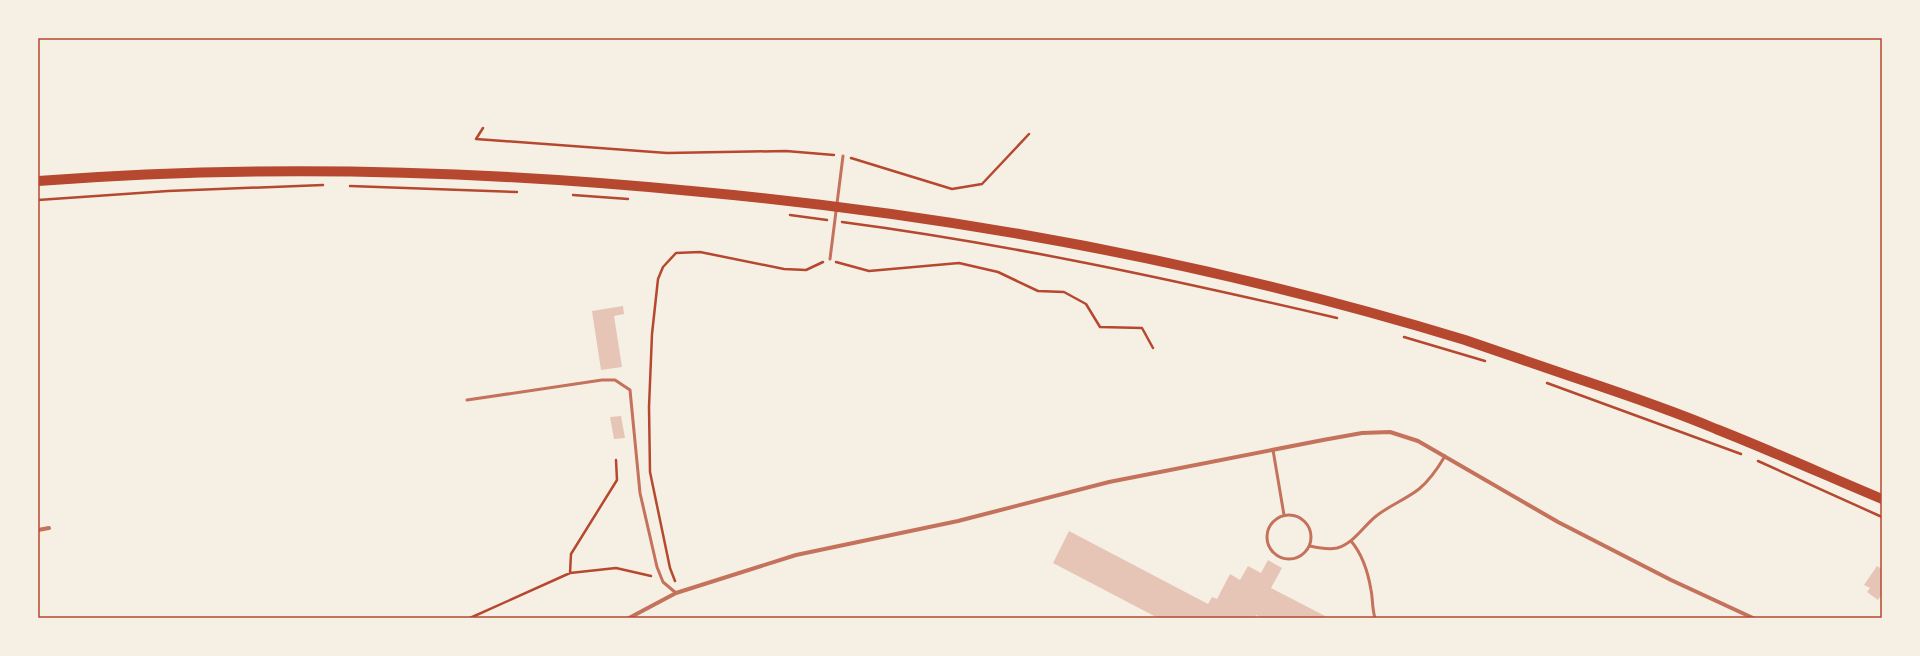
<svg xmlns="http://www.w3.org/2000/svg" width="1920" height="656" viewBox="0 0 1920 656" font-family="'DejaVu Sans',sans-serif">
<style>
.building{fill:#e6c5b7}
.lines{fill:none;stroke-linecap:round;stroke-linejoin:round}
.path{stroke:#b5482f;stroke-width:2.5}
.service{stroke:#c5725c;stroke-width:3}
.minor{stroke:#c5725c;stroke-width:4}
.primary{stroke:#b5482f;stroke-width:10}
.neatline{fill:none;stroke:#b5482f;stroke-width:1.5}
</style>
<rect width="100%" height="100%" fill="#f6efe4"/>
<path class="building" d="M 623,306 L 624,314 L 614,316 L 622,367 L 601,370 L 592,311 Z
M 621,416 L 625,438 L 614,439 L 610,417 Z
M 1069,531 L 1208,604 L 1212,597 L 1217,599 L 1230,574 L 1240,580 L 1248,566 L 1261,573 L 1268,560 L 1282,568 L 1271,588 L 1329,618 L 1262,618 L 1256,615 L 1255,618 L 1158,618 L 1053,563 Z
M 1877,566 L 1880,568 L 1882,566 L 1882,598 L 1880,597 L 1878,600 L 1867,592 L 1870,588 L 1864,585 Z"/>
<g class="lines">
<path class="path" d="M 483,128 L 476,139 L 667,153 L 786,151 L 834,155
M 851,158 L 952,189 L 982,184 L 1029,134
M 350,186 L 517,192
M 573,195 L 628,199
M 38,200 L 168,191 L 323,185
M 790,215 L 827,220
M 842,222 C 1009,244 1174,280 1337,318
M 836,262 L 869,271 L 959,263 L 998,272 L 1038,291 L 1064,292 L 1086,304 L 1100,327 L 1142,328 L 1153,348
M 1404,337 L 1485,361
M 1547,383 L 1741,454
M 1758,461 L 1882,517
M 570,573 L 571,554 L 617,480 L 616,460
M 675,581 L 670,568 L 650,472 L 649,407 L 652,334 L 658,279 L 663,267 L 676,253 L 700,252 L 784,269 L 806,270 L 823,262
M 470,618 L 570,573 L 616,568 L 651,576"/>
<path class="service" d="M 830,259 L 843,156
M 467,400 L 602,380 L 615,380 L 630,390 L 640,493 L 657,567 L 663,582 L 676,593
M 1273,450 L 1284,515
M1267 537a22 22 0 1 1 44 0a22 22 0 1 1-44 0Z
M 1351,541 C 1363,555 1368,572 1371,590 C 1373,600 1372,609 1375,618
M 1310,546 C 1319,548 1328,550 1337,548 C 1353,544 1363,527 1375,517 C 1388,506 1405,500 1419,489 C 1430,480 1438,468 1445,456"/>
<path class="minor" d="M 38,530 L 49,528
M 629,618 L 676,593 L 796,555 L 958,521 L 1109,482 L 1323,440 L 1362,433 L 1390,432 L 1418,441 L 1558,522 L 1671,580 L 1753,618"/>
<path class="primary" d="M 38,181 C 259,164 481,170 702,192 C 960,216 1217,264 1465,340 C 1501,352 1537,365 1573,377 C 1621,393 1669,409 1716,429 C 1772,451 1827,476 1882,499"/>
</g>
<rect width="1920" height="656" fill="none" stroke="#f6efe4" stroke-width="78"/>
<rect x="39" y="39" width="1842" height="578" class="neatline"/>
</svg>
